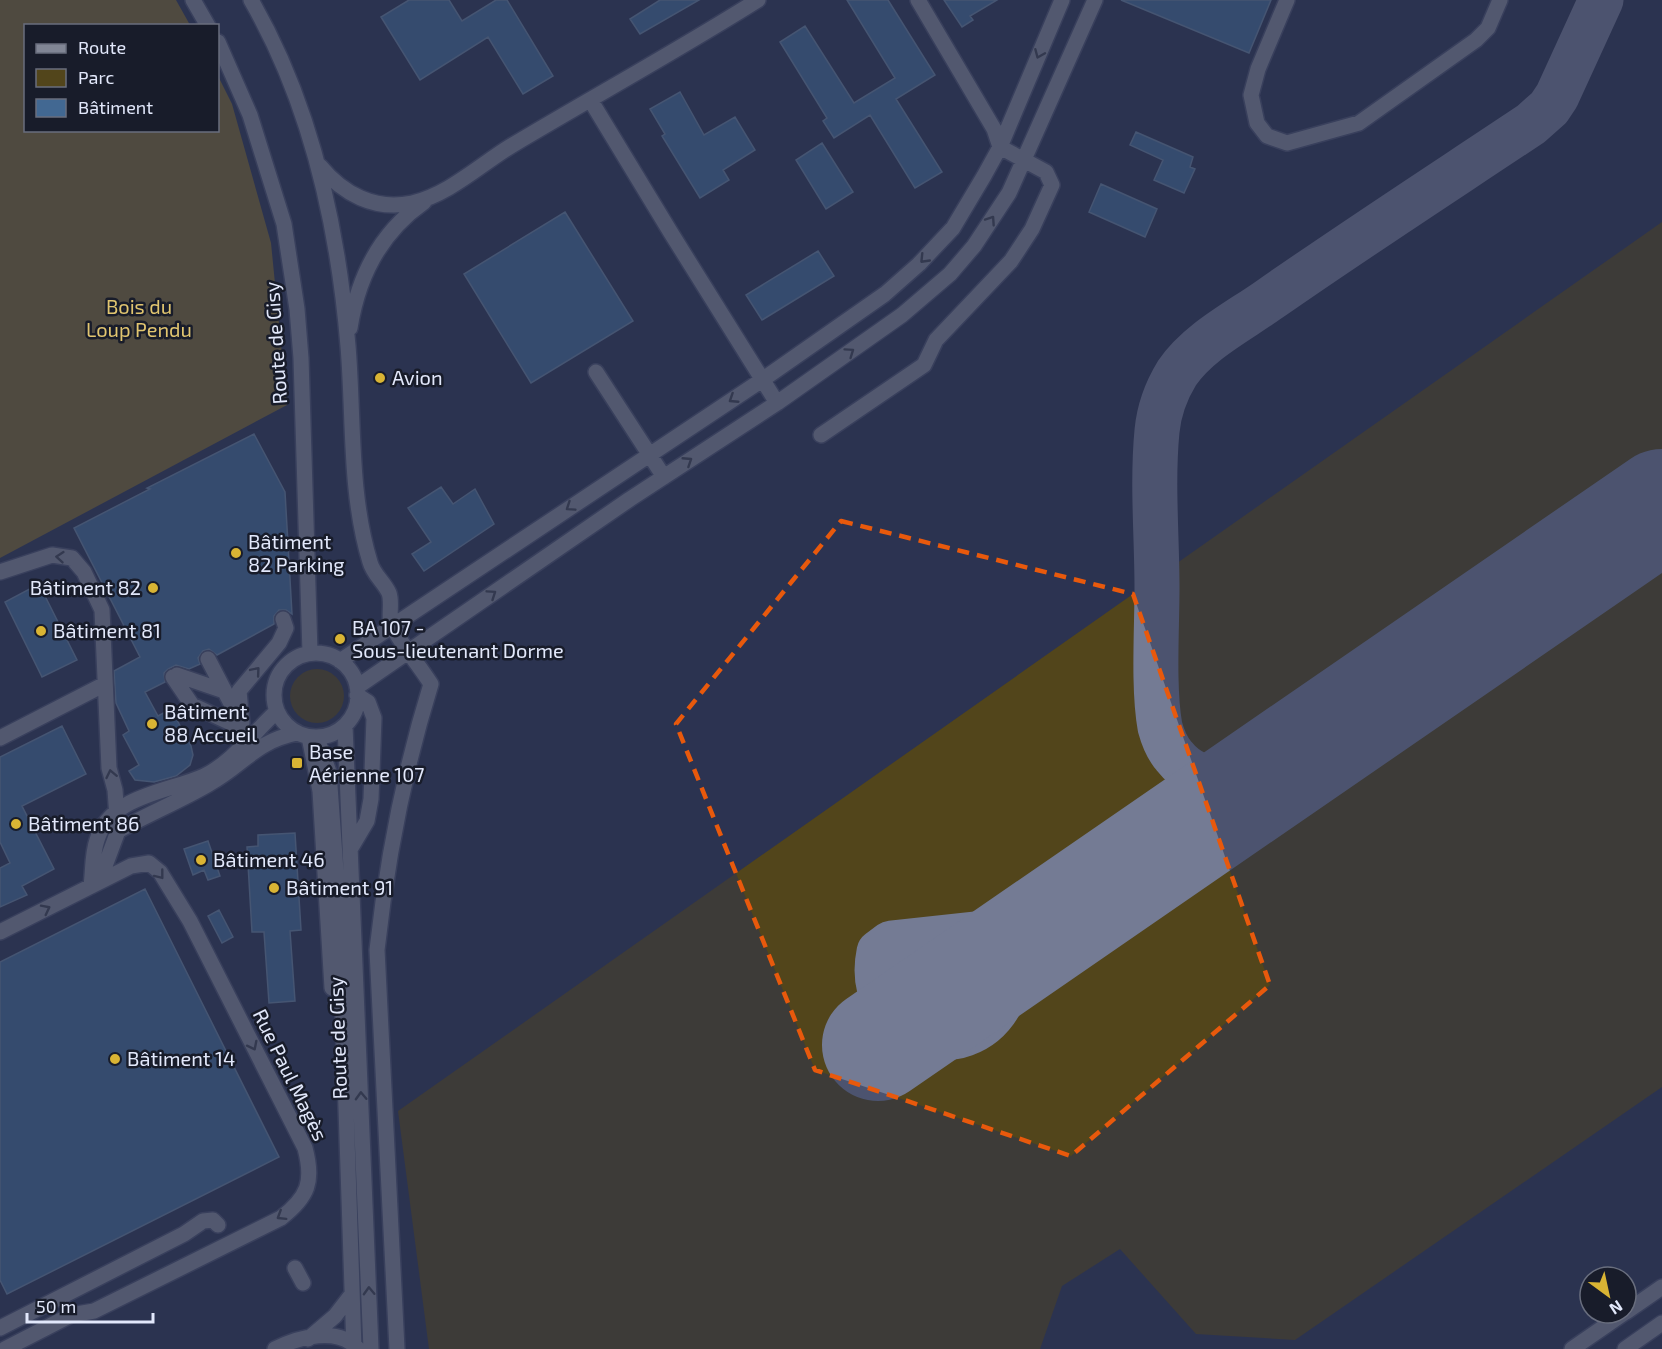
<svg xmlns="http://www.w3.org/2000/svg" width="1662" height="1349" viewBox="0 0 1662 1349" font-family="'Exo 2',sans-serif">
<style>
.green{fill:#52451b}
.forest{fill:#7a672d}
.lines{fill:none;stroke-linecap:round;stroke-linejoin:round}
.taxiway{stroke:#747b94;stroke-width:45}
.runway{stroke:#747b94;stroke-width:112}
.building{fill:#426892;stroke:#647e9b;stroke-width:1.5}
.minor-casing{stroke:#49506c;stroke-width:18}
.minor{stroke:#818695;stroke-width:15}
.oneway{stroke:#3d414f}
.marked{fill:none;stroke:#e8590c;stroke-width:4.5;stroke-dasharray:12 8;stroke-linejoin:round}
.poi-dot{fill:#d9b434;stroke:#181c2a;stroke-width:2}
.labels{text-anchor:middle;stroke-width:5;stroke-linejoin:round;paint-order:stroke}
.park-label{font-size:20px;fill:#e2c670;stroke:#181c2a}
.street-label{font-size:20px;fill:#e2e8fb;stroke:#181c2a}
.poi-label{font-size:20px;fill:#e2e8fb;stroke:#181c2a;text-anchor:start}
</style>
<rect width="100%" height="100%" fill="#2c3351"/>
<path class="green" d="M 1662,222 L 1662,1087 L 1295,1340 L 1196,1334 L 1120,1249 L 1062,1286 L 1040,1349 L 429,1349 L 398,1111 Z
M290 696a27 27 0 1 1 54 0a27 27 0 1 1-54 0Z"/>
<path class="forest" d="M 0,0 L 176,0 L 190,25 L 26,26 L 26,130 L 218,130 L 218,76 L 232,104 L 271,243 L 287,405 L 0,558 Z"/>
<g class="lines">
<path class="taxiway" d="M 1288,763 C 1252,778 1204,794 1174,756 C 1167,748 1163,738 1160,727 C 1153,688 1157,629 1157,588 C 1157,537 1152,483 1157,431 C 1159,410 1166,391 1177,373 C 1199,341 1239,321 1270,299 C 1356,239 1444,182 1531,124 L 1549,108 L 1557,96 L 1601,0
M 1008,955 C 1008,970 1009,987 1002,1000 C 965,1071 862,1034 879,952 L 891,943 L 1050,926"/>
<path class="runway" d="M 878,1045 L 1662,505"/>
</g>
<path class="building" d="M 409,0 L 449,0 L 462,21 L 496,0 L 507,0 L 553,76 L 523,94 L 488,37 L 420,80 L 381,17 Z
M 660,0 L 699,0 L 640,34 L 630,19 Z
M 847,0 L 888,0 L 935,75 L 896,99 L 942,172 L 915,188 L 870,115 L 834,138 L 823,121 L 827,118 L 780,42 L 805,26 L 854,103 L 895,78 Z
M 944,0 L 997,0 L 970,16 L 973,20 L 962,27 Z
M 1121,0 L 1271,0 L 1249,53 Z
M 680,92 L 704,135 L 735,117 L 755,150 L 723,170 L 729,180 L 700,198 L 662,136 L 665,134 L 650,109 Z
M 1136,132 L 1193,157 L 1190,167 L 1195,169 L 1184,193 L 1154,180 L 1163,160 L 1130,145 Z
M 822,143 L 853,192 L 826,209 L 796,160 Z
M 1101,184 L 1157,209 L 1145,237 L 1089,212 Z
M 565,212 L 633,321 L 531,383 L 464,274 Z
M 818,251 L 834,276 L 762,320 L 746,295 Z
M 254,434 L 285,492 L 292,614 L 286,610 L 279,610 L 274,616 L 274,624 L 217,655 L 209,649 L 203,651 L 198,658 L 200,664 L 189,669 L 176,665 L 168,669 L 164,673 L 165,682 L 145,692 L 158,716 L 171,709 L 191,746 L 193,755 L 190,765 L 176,776 L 154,782 L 135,780 L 129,771 L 139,765 L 123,735 L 129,731 L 116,703 L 114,671 L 140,657 L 74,528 L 150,489 L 147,488 Z
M 441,487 L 453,504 L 475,489 L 494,524 L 424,571 L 412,554 L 431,542 L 408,508 Z
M 39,584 L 77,660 L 42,677 L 5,602 Z
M 62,726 L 86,774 L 22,806 L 54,869 L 22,886 L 27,895 L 0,907 L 0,868 L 10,863 L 0,842 L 0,757 Z
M 295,833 L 301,930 L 290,931 L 295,1001 L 269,1003 L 264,932 L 252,932 L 247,847 L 258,846 L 258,835 Z
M 208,841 L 220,876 L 208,880 L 204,870 L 193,875 L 184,849 Z
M 145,889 L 279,1157 L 7,1294 L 0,1280 L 0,962 Z
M 219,910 L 233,937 L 222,943 L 208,916 Z"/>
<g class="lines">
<g class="minor-casing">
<path id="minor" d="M 193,0 L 208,26
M 251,0 C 311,104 338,227 348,346 C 354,418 349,493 370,562 C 373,574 384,582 389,593 C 393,604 387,618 393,628 C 404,648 419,665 431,684 C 404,771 387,859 377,950 L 397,1349
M 1287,0 L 1258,69 L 1251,95 L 1257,123 L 1267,136 L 1287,143 L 1359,123 L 1476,40 L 1488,28 L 1500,0
M 218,42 L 250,115 L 284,224 L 297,309 L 301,358 L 310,653
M 591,101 L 671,233 L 777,403
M 320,166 C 343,194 375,211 412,203 C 448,195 480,165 511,146 C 593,97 677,51 758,0
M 350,328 C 358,277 381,232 424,202
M 596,372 L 664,477
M 821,435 L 924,365 L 936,340 L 1011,261 L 1032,229 L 1052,185 L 1046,172 L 1000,147 L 994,129 L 918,0
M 0,572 L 52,555 L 72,558 L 84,572 L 102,610 L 109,768 L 115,790 L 118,831
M274 695a42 42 0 1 1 84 0a42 42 0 1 1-84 0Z
M 208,659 L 237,715
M 340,661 L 762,380 L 885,294 L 919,264 L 953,228 L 984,176 L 1000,147 L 1062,0
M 177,675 L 224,691
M 173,677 L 192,705 L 231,723 L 245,740
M 357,687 L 630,499 L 777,403 L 902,315 L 950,274 L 974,246 L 1009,193 L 1095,0
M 242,723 L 239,691 L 279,643 L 286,628 L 283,619
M 345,726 L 371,1349
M 309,737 L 320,791 L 332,988
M 0,738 L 105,684
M 317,738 L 329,772 L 340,927 L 354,1349
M 351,848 L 367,821 L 371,799 L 374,718 L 368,702 L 357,695
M 93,883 L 105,866 L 118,831 C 148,814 180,801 209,784 C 245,764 254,742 297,733
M 91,886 C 93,871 92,854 97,840 C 110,795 169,792 204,776 C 232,763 254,732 277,711
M 0,932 L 131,866 L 149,863 L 160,872 L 190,921 L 305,1148 C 314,1182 308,1197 281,1218 L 94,1311 L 71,1315 L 5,1349
M 295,1268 L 303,1283
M 1626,1312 L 1662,1287
M 0,1328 L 184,1234 L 203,1221 L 213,1220 L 218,1225
M 308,1339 L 335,1316 L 352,1294
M 275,1349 C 298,1337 338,1326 358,1349
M 1572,1349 L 1624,1313
M 1625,1349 L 1662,1323"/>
</g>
<use href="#minor" class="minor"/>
</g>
<defs><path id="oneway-chevron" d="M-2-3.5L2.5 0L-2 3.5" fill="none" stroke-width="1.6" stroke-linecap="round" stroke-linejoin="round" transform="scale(1.5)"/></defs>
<g class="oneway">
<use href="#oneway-chevron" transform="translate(1039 54) rotate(113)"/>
<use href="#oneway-chevron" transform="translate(991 220) rotate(-56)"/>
<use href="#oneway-chevron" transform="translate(924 259) rotate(134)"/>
<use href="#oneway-chevron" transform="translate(850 352) rotate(-35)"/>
<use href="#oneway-chevron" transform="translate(733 399) rotate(147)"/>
<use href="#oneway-chevron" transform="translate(688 461) rotate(-33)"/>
<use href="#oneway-chevron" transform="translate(570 507) rotate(146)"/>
<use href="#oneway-chevron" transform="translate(60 557) rotate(-175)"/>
<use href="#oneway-chevron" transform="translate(492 594) rotate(-34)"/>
<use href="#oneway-chevron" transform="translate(256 671) rotate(-50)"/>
<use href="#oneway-chevron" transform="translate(111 774) rotate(-102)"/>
<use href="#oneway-chevron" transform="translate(160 875) rotate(52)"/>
<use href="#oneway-chevron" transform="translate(46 909) rotate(-27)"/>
<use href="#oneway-chevron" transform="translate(253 1046) rotate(63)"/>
<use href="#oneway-chevron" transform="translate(361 1096) rotate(-92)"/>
<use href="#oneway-chevron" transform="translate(281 1216) rotate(148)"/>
<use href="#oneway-chevron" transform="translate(369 1291) rotate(-92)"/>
</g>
<path d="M0 0H1662V1349H0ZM 841,521 L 1133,594 L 1270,985 L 1071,1156 L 815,1070 L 676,724 Z" fill="#2c3351" fill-opacity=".55" fill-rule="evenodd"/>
<path class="marked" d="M 841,521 L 1133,594 L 1270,985 L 1071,1156 L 815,1070 L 676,724 Z"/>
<g class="poi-dot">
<circle cx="380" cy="378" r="6"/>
<circle cx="236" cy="553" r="6"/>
<circle cx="153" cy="588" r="6"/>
<circle cx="41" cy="631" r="6"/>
<circle cx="340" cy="639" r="6"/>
<circle cx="152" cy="724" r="6"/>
<rect x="291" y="757" width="12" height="12" rx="3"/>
<circle cx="16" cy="824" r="6"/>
<circle cx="201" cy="860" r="6"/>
<circle cx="274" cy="888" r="6"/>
<circle cx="115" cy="1059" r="6"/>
</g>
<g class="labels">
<g class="park-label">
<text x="139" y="314">Bois du<tspan x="139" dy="23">Loup Pendu</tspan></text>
</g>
<g class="street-label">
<text transform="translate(276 343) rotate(-94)" y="7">Route de Gisy</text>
<text transform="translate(338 1038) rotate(-92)" y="7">Route de Gisy</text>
<text transform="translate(290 1075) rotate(64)" y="7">Rue Paul Magès</text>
</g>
<g class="poi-label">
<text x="392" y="385">Avion</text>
<text x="248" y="549">Bâtiment<tspan x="248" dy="23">82 Parking</tspan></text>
<text x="141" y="595" text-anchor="end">Bâtiment 82</text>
<text x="352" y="635">BA 107 -<tspan x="352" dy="23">Sous-lieutenant Dorme</tspan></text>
<text x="53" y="638">Bâtiment 81</text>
<text x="164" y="719">Bâtiment<tspan x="164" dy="23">88 Accueil</tspan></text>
<text x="309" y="759">Base<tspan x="309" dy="23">Aérienne 107</tspan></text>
<text x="28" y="831">Bâtiment 86</text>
<text x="213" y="867">Bâtiment 46</text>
<text x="286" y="895">Bâtiment 91</text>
<text x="127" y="1066">Bâtiment 14</text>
</g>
</g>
<rect x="24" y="24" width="195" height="108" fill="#181c2a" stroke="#696e7e" stroke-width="1.5"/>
<rect x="36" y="44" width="30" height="9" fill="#818695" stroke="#696e7e" stroke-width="1.5"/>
<text x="78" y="54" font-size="18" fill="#e2e8fb">Route</text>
<rect x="36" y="69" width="30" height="18" fill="#52451b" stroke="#696e7e" stroke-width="1.5"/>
<text x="78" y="84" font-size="18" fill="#e2e8fb">Parc</text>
<rect x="36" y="99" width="30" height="18" fill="#426892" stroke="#696e7e" stroke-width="1.5"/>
<text x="78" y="114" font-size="18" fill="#e2e8fb">Bâtiment</text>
<g transform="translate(1608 1295) rotate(147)"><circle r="28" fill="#181c2a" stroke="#696e7e" stroke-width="1.5"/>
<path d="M0-4.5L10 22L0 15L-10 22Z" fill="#d9b434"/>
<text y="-9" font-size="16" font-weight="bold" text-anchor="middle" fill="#e2e8fb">N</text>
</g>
<path d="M27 1313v9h126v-9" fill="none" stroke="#e2e8fb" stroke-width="3"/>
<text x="36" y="1313" font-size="18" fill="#e2e8fb" stroke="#181c2a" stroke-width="4.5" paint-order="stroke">50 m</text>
</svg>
